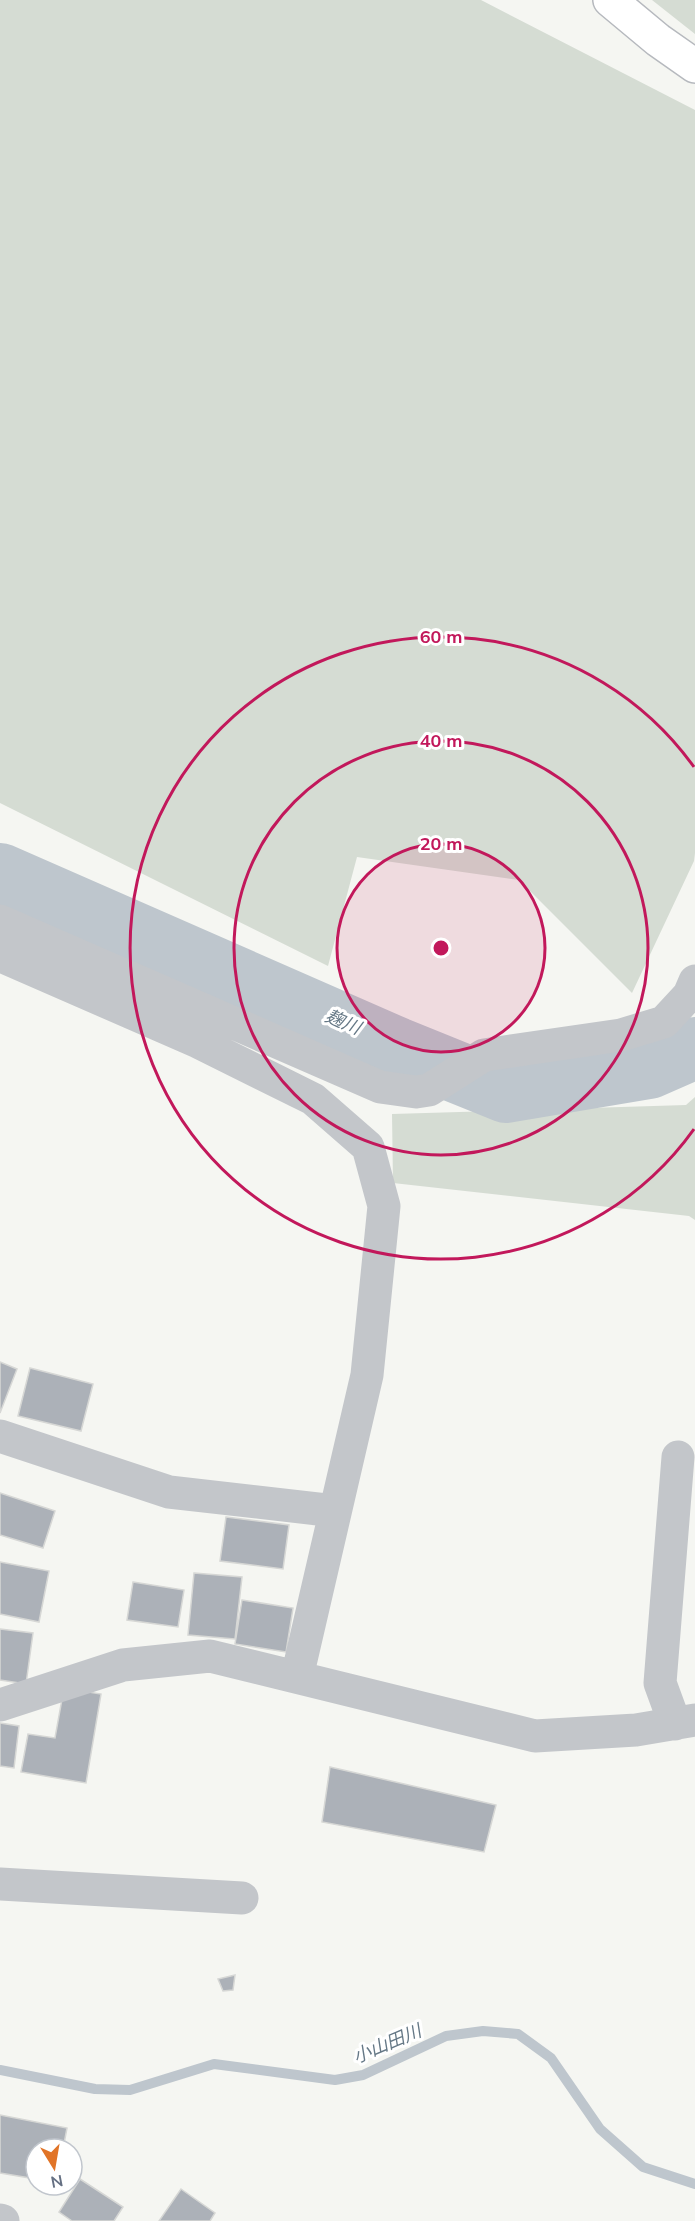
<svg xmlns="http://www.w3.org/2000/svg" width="695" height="2221" viewBox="0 0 695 2221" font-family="Mulish,'Noto Sans JP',sans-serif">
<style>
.green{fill:#d5dcd3}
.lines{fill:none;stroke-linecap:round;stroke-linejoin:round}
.stream{stroke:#bec6cd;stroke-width:10}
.river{stroke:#bec6cd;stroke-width:62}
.building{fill:#acb1b8;stroke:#d6d7d5;stroke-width:1.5}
.secondary-casing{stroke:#b6b9be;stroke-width:36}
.street{stroke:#c3c6ca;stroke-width:33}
.secondary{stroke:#fff;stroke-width:33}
.ring{fill:none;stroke:#c2185b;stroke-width:3}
.labels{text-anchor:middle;stroke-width:6;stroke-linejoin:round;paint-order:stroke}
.water-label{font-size:18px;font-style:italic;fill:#657886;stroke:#fff}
.centre{fill:#c2185b;stroke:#fff;stroke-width:3}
.ring-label{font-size:18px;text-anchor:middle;font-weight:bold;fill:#c2185b;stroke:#fff;stroke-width:6;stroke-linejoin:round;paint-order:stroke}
</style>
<rect width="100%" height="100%" fill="#f5f6f2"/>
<path class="green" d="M 0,0 L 481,0 L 695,110 L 695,853 L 694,861 L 632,993 L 519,880 L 357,857 L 328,966 L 0,803 Z
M 652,0 L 695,0 L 695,34 Z
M 695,1097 L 695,1220 L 689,1216 L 393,1183 L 392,1114 L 686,1105 Z"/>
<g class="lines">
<path class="stream" d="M 0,2070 L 95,2089 L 130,2090 L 214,2064 L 335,2080 L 363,2075 L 446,2036 L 483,2031 L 518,2034 L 551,2058 L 600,2129 L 643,2167 L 695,2184"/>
<path class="river" d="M 0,874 L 397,1048 L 506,1092 L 649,1068 L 695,1048"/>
</g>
<path class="building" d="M 0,1362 L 17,1369 L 0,1413 Z
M 30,1368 L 93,1384 L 81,1431 L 18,1416 Z
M 0,1493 L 55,1511 L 43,1548 L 0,1535 Z
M 226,1517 L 289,1525 L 283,1569 L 220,1561 Z
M 0,1562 L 49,1571 L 39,1622 L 0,1614 Z
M 194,1573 L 242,1577 L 235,1639 L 188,1635 Z
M 133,1582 L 184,1590 L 178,1627 L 127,1620 Z
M 242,1600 L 293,1608 L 286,1652 L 235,1644 Z
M 0,1629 L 33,1633 L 26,1684 L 0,1680 Z
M 64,1688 L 101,1694 L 86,1783 L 21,1772 L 28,1734 L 55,1738 Z
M 0,1723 L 19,1726 L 14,1768 L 0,1766 Z
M 330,1767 L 496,1805 L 484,1852 L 322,1822 Z
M 235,1975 L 233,1990 L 223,1991 L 218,1979 Z
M 0,2115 L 67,2128 L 63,2149 L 36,2149 L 36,2179 L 0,2173 Z
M 80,2179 L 123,2207 L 114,2221 L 72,2221 L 59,2212 Z
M 181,2189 L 215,2213 L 210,2221 L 159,2221 Z"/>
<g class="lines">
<g class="secondary-casing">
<path id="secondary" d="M 610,0 L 658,40 L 695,66"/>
</g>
<path class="street" d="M 0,921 L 380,1087 L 416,1092 L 429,1090 L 484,1055 L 621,1035 L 664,1022 L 689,995 L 695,981
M 0,953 L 6,958 L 198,1042 L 313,1099 L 368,1147 L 384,1206 L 367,1375 L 297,1677
M 0,1436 L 169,1492 L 335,1511
M 0,1705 L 123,1665 L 210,1656 L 535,1736 L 636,1730 L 695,1720
M 675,1724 L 660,1683 L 678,1457
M 0,1884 L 242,1898
M 0,2220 L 3,2221"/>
<use href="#secondary" class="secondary"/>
</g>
<circle cx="441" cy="948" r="104" fill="#c2185b" fill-opacity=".12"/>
<g class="ring">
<circle cx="441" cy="948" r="104"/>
<circle cx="441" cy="948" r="207"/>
<path d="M694 1129A311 311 0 1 1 694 767"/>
</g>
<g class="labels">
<g class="water-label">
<text transform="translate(343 1022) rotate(23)" y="6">麹川</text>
<text transform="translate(387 2044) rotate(-23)" y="6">小山田川</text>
</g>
</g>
<circle cx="441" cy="948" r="9" class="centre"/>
<g class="ring-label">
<text x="441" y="643">60 m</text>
<text x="441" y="747">40 m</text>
<text x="441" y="850">20 m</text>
</g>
<g transform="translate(54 2167) rotate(169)"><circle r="28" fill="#ffffff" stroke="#c1c6cd" stroke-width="1.5"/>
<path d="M0-4.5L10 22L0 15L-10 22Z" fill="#e17427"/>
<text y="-9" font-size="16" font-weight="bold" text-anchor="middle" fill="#657083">N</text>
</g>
</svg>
